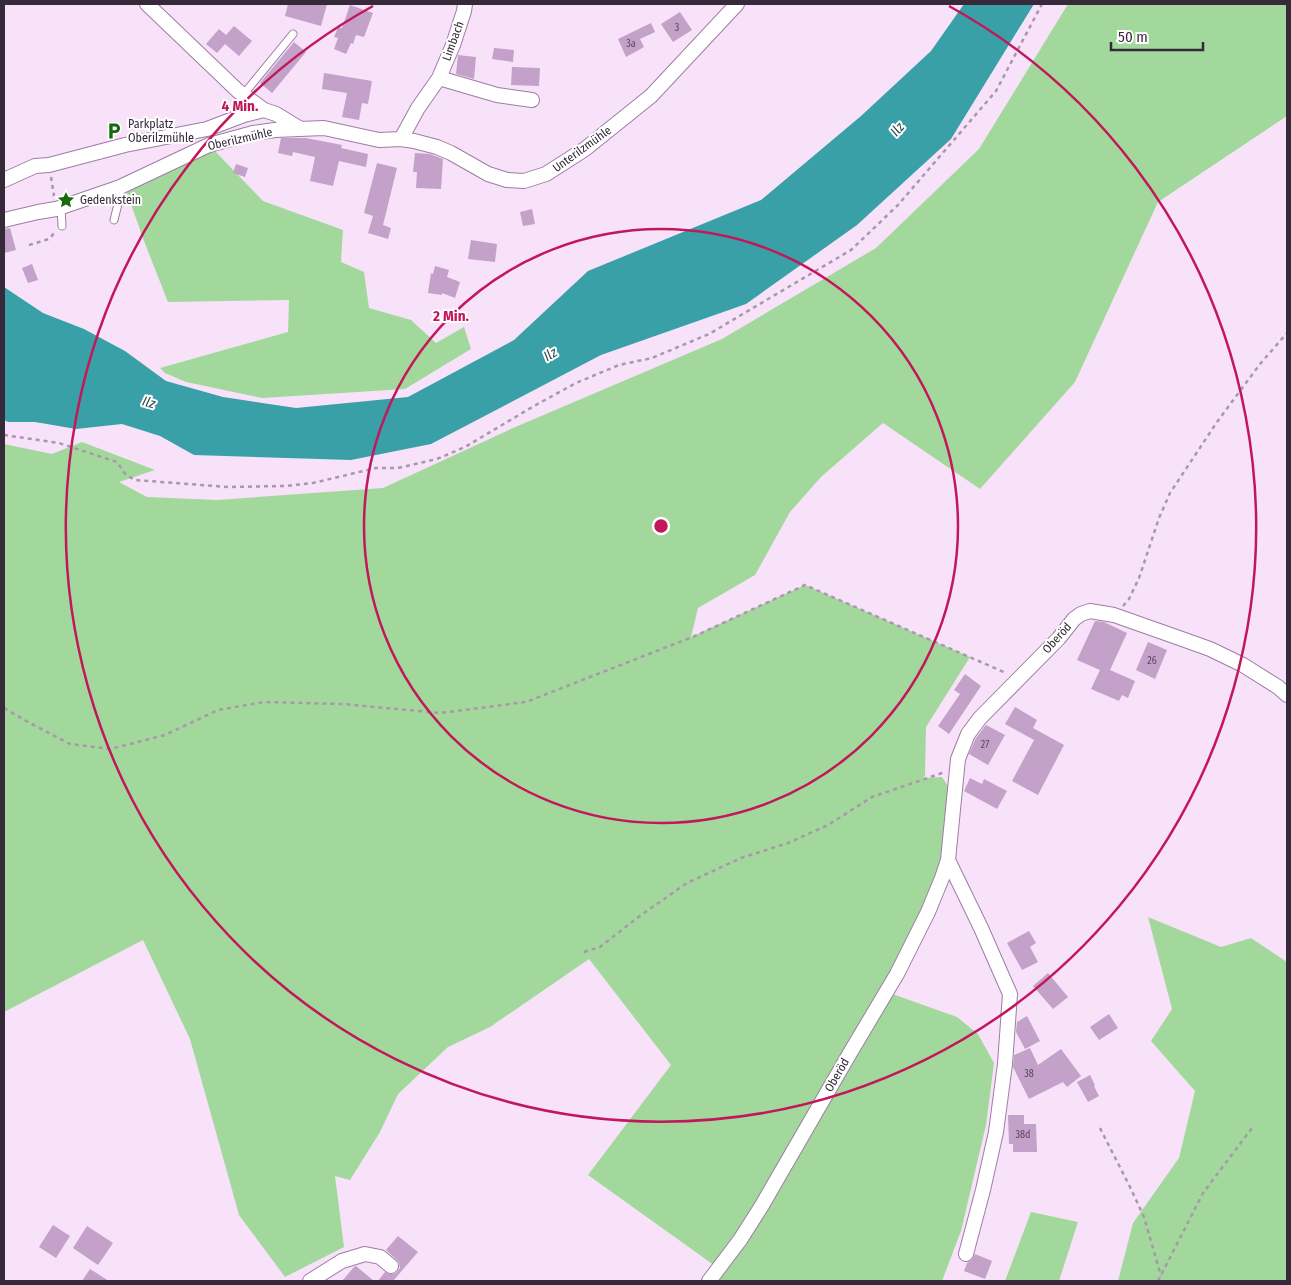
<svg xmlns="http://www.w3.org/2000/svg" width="1291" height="1285" viewBox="0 0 1291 1285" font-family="'Fira Sans Condensed',sans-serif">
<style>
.green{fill:#a3d89c}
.water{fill:#39a0a7}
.building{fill:#c3a1c9}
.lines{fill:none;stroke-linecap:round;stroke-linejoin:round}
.lane-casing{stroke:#9e7da3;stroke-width:9}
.street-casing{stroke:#9e7da3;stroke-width:16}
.path{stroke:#a997ac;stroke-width:2.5;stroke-dasharray:4 4;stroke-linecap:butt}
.lane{stroke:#fff;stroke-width:7}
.street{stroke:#fff;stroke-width:14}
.ring{fill:none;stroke:#c2185b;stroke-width:2.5}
.labels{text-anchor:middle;stroke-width:4;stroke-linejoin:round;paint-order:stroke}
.number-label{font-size:10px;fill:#59475d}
.street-label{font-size:12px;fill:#362939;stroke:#fff}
.poi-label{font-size:12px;fill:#362939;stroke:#fff;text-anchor:start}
.water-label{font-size:14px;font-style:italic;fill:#2b4b4d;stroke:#fff}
.centre{fill:#c2185b;stroke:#fff;stroke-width:2.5}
.ring-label{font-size:15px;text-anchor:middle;font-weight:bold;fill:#c2185b;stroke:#fff;stroke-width:4;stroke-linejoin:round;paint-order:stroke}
</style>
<rect width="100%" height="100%" fill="#f7e2fa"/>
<path class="green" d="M 1068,4 L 1287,4 L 1287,116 L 1158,202 L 1075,382 L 980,489 L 883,423 L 821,477 L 790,512 L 755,575 L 698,608 L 691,637 L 805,585 L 970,657 L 926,727 L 925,776 L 923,778 L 942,777 L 948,786 L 948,860 L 887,992 L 957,1017 L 978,1034 L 994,1063 L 986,1125 L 961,1231 L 942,1281 L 709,1281 L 718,1268 L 588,1175 L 671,1065 L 589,959 L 490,1027 L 448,1047 L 398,1094 L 380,1132 L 350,1180 L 335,1176 L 344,1247 L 285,1277 L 239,1215 L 190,1039 L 143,940 L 4,1012 L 4,444 L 52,454 L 82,442 L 155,470 L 119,482 L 147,497 L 217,500 L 383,488 L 513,428 L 722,339 L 876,248 L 979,149 Z
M 213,149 L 263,201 L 343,230 L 341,262 L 364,272 L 369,308 L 411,320 L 436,343 L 464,327 L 471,349 L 405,389 L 262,398 L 186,382 L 165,373 L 160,368 L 288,332 L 289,300 L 168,302 L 144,241 L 126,190 Z
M 1148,917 L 1221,947 L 1251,938 L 1287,962 L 1287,1281 L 1118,1281 L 1133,1223 L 1179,1158 L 1195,1091 L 1151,1041 L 1172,1009 Z
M 1031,1212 L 1078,1222 L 1059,1281 L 1005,1281 Z"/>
<path class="water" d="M 964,4 L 1034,4 L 951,139 L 857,225 L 746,304 L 601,355 L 431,444 L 351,460 L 194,455 L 160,436 L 122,424 L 76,429 L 35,422 L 8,422 L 4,420 L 4,287 L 43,313 L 84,329 L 125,351 L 166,381 L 223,397 L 296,408 L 408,397 L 514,340 L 588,271 L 761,200 L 861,116 L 931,51 Z"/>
<path class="building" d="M 288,4 L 327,4 L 321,26 L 285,16 Z
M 350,5 L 373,13 L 364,37 L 356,35 L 353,44 L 351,43 L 346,54 L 334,49 L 338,38 L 334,37 L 338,27 L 342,28 Z
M 680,12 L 692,30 L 673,42 L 661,24 Z
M 651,23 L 655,32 L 640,39 L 644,47 L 626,57 L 618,39 Z
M 234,26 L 252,41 L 239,56 L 225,44 L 217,53 L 206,44 L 219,29 L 226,35 Z
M 294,42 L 306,52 L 272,93 L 260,83 Z
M 494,48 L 514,50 L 513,62 L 492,59 Z
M 458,55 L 476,57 L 474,79 L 456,74 Z
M 512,67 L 540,68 L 539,86 L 511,85 Z
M 324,73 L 372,81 L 368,104 L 362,103 L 359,120 L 342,117 L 347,93 L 322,89 Z
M 281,138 L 306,138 L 342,145 L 341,148 L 368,154 L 366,167 L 339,161 L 333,186 L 310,181 L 315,157 L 293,152 L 292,156 L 278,153 Z
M 415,153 L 430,154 L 443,159 L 441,189 L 416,188 L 417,172 L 413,172 Z
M 377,163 L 397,168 L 383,225 L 391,228 L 388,239 L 368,233 L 373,216 L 364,213 Z
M 236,164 L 248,168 L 245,177 L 233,173 Z
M 532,209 L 535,224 L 523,226 L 520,212 Z
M 10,228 L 16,250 L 4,253 L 4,229 Z
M 471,240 L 497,244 L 495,262 L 468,259 Z
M 32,264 L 38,280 L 28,283 L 22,268 Z
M 435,266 L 449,270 L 447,277 L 460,282 L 455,298 L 442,293 L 442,295 L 428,293 L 431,273 L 433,274 Z
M 1095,621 L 1104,622 L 1127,633 L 1110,670 L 1135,681 L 1128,698 L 1122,695 L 1119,701 L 1091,689 L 1100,670 L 1077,660 Z
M 1148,642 L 1167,650 L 1155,679 L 1136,670 Z
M 965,674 L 981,686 L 949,734 L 938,726 L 960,694 L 954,690 Z
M 1015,707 L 1037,720 L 1033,728 L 1064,745 L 1038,795 L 1012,781 L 1034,740 L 1005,724 Z
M 986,725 L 1005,735 L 988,765 L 969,754 L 976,738 Z
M 970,778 L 982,784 L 984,779 L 1007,791 L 997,809 L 964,791 Z
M 1029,931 L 1036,943 L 1030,947 L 1038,962 L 1022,970 L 1007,943 Z
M 1048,973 L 1068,997 L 1053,1009 L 1033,986 Z
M 1109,1014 L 1118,1028 L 1099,1040 L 1090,1027 Z
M 1027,1016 L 1040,1041 L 1025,1049 L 1016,1032 L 1017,1022 Z
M 1030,1048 L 1038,1065 L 1061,1049 L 1081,1076 L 1067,1087 L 1063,1082 L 1029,1099 L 1013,1067 L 1014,1055 Z
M 1090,1075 L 1095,1085 L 1094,1086 L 1099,1096 L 1088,1102 L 1077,1082 Z
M 1008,1115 L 1024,1115 L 1024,1124 L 1036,1124 L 1037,1152 L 1013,1152 L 1013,1144 L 1009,1144 Z
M 53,1225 L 70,1236 L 56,1258 L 39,1247 Z
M 87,1226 L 113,1243 L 98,1265 L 73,1248 Z
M 398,1236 L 418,1252 L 393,1281 L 378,1281 L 385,1272 L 389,1274 L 394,1274 L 397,1272 L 400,1268 L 399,1263 L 397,1260 L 386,1250 Z
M 975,1254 L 992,1261 L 985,1279 L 964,1271 L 967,1263 L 972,1260 Z
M 356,1266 L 374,1281 L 342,1281 L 354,1267 Z
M 90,1269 L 109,1281 L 82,1281 Z"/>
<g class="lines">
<g class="lane-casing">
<path id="lane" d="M 243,95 L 293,34
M 61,208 L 62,226
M 114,220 L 119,200 L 120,187"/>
</g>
<g class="street-casing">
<path id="street" d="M 147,4 L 238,91 L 264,110 L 276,114 L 299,128
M 439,78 L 497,95 L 532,100
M 401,139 L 418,108 L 439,78 L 453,45 L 464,11 L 465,4
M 4,180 L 35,166 L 49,165 L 125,145 L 207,129 L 244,115 L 264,110
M 4,220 L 38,212 L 56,209 L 120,187 L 209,145 L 253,133 L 275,130 L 324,128 L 379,140 L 401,139 L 414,141 L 437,147 L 451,153 L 488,174 L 507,180 L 524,181 L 546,174 L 585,149 L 651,96 L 737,4
M 948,860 L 981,928 L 1010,994 L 1005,1064 L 996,1132 L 983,1190 L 966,1254
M 310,1281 L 342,1261 L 365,1254 L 380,1257 L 391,1266
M 709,1281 L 740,1240 L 761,1207 L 850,1053 L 897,974 L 928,912 L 942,878 L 948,860 L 958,759 L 968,734 L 980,718 L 1059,638 L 1074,619 L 1081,614 L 1090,611 L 1114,615 L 1182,639 L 1210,649 L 1243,665 L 1278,687 L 1287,695"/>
</g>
<path class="path" d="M 51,177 L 54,196
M 29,245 L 49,239 L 56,231
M 4,435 L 59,443 L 117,462 L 126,475 L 135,480 L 228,487 L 285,486 L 313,483 L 376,468 L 398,468 L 437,459 L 465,447 L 534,406 L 576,383 L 619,365 L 652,358 L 709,334 L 851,250 L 898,205 L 996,91 L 1042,4
M 1123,606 L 1129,599 L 1139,578 L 1159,518 L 1170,493 L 1217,422 L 1260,364 L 1287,333
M 4,708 L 28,722 L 70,744 L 110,749 L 165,735 L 218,710 L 264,702 L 343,704 L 440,713 L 526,702 L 695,636 L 805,585 L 1006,673
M 584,952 L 600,947 L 641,915 L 687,883 L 741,858 L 788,843 L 828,825 L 872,797 L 945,772
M 1100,1128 L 1130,1187 L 1144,1217 L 1161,1276
M 1158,1281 L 1203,1193 L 1252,1128"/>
<use href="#lane" class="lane"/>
<use href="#street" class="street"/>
</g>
<g class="ring">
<circle cx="661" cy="526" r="297"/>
<path d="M949 6A595 595 0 1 1 373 6"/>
</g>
<defs>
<g id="parking-bare" transform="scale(1.35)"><path d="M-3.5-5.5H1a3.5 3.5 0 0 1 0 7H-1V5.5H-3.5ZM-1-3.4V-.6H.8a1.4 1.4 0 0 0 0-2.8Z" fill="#196a0d" stroke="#fff" stroke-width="2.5" paint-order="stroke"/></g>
<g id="sight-bare" transform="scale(1.35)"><path d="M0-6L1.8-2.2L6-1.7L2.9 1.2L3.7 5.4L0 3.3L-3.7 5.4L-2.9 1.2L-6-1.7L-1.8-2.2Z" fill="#196a0d" stroke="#fff" stroke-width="2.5" paint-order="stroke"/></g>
</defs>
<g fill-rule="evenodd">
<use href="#parking-bare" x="114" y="131"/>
<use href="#sight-bare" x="66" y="200"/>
</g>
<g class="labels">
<g class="number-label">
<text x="677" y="31">3</text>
<text x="631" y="47">3a</text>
<text x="1152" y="664">26</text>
<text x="985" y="748">27</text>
<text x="1029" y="1077">38</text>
<text x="1023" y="1138">38d</text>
</g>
<g class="street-label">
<text transform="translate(453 41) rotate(-70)" y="4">Limbach</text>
<text transform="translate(240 139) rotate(-13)" y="4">Oberilzmühle</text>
<text transform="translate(582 149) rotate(-36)" y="4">Unterilzmühle</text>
<text transform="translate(1057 638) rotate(-48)" y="4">Oberöd</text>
<text transform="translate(837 1075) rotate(-60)" y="4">Oberöd</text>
</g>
<g class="poi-label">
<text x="128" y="128">Parkplatz<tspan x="128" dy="14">Oberilzmühle</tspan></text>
<text x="80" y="204">Gedenkstein</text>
</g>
<g class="water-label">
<text transform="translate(897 129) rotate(-49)" y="5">Ilz</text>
<text transform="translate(550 354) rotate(-30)" y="5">Ilz</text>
<text transform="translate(149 402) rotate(17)" y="5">Ilz</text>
</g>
</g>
<circle cx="661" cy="526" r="8" class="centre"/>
<g class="ring-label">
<text x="240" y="111">4 Min.</text>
<text x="451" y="321">2 Min.</text>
</g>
<rect width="1291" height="1285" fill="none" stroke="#362939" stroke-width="10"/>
<path d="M1111 42v8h92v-8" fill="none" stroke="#362939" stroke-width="2.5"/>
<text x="1118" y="42" font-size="15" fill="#362939" stroke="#ffffff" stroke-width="4" paint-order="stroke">50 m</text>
</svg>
